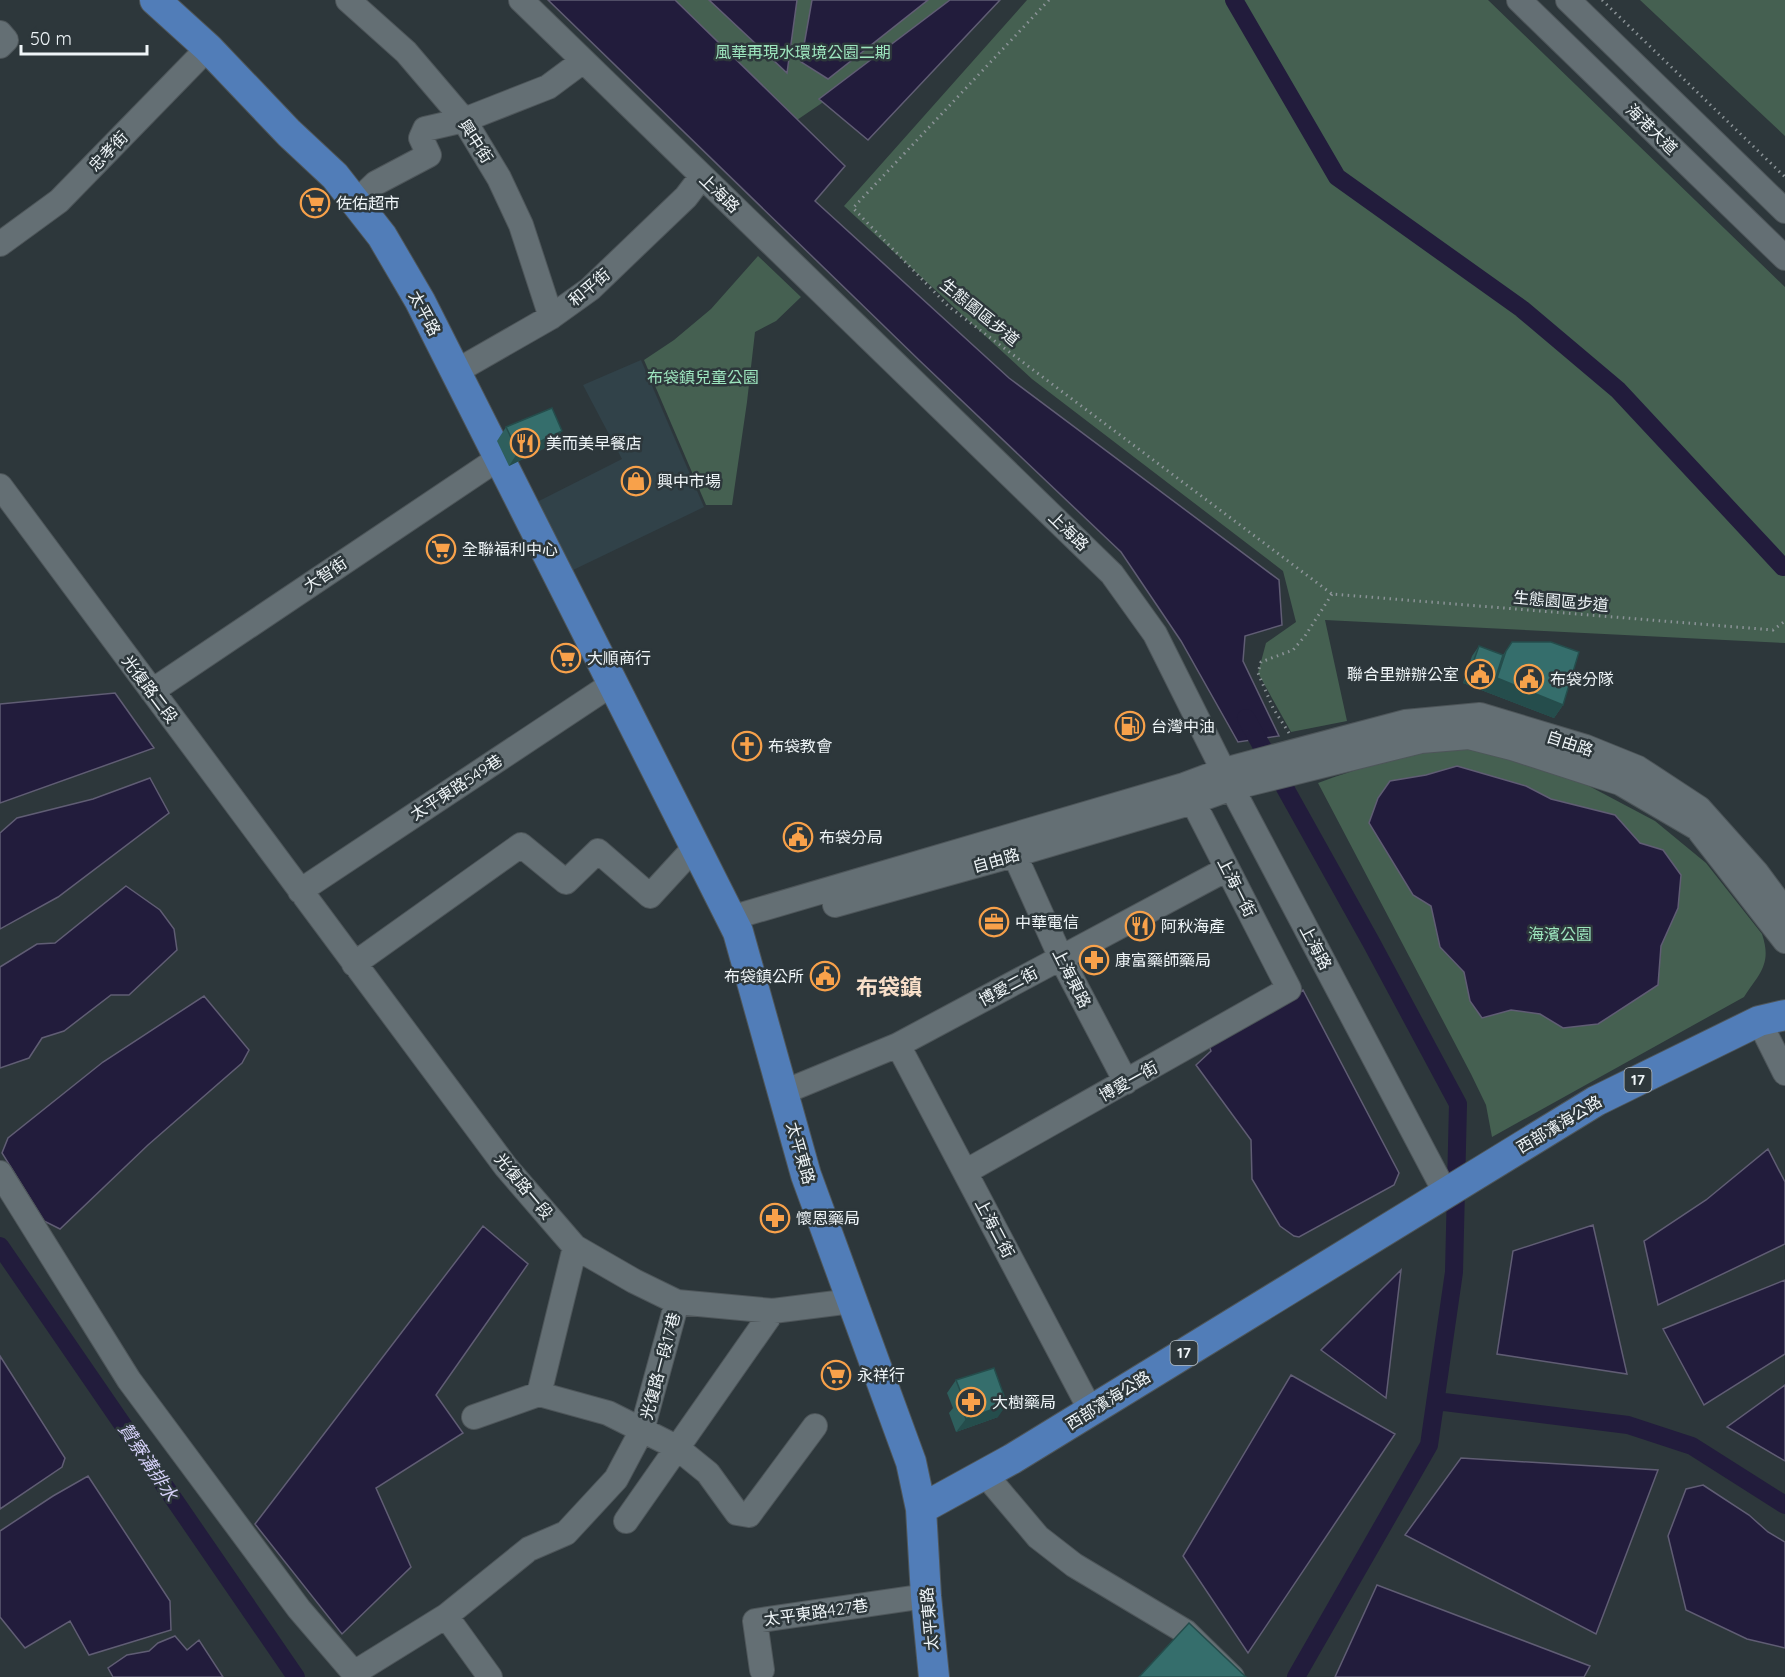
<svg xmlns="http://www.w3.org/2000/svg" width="1785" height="1677" viewBox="0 0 1785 1677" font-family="Quicksand,'Noto Sans TC',sans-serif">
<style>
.built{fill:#314249}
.green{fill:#456051}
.water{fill:#221c3c;stroke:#605d74;stroke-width:1.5}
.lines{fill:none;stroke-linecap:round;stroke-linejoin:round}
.canal{stroke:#221c3c;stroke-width:18}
.minor-casing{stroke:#4e565a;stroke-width:26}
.major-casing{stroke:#4e565a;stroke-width:32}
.path{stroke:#8b9397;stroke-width:3;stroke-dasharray:1.5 4.5;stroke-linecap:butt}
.minor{stroke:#646f74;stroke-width:24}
.major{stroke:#517db8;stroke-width:30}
.wall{fill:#2e5f5d}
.shaded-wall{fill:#254d4c}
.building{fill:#356e6c;stroke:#254d4c;stroke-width:1.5}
.labels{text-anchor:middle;stroke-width:5;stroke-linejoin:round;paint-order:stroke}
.shield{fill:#2d373b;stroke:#b5bcbf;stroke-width:1.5}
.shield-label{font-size:15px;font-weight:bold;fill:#eff5f8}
.park-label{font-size:16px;fill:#9de5be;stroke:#2d373b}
.street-label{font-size:16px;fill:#eff5f8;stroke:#2d373b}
.poi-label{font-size:16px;fill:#eff5f8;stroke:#2d373b;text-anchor:start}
.water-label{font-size:18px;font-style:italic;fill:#d4d0f7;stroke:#2d373b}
.district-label{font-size:22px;font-weight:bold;fill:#f8dfc9;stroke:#2d373b}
</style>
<rect width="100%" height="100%" fill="#2d373b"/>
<path class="built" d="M 641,360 L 704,507 L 571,571 L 535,503 L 622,459 L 583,385 Z"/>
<path class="green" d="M 675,0 L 973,0 L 797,120 Z
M 1027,0 L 1488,0 L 1785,287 L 1785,643 L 1325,620 L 1347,721 L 1291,732 L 1258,673 L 1266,643 L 1296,622 L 1283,571 L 1032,379 L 844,206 Z
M 1640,0 L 1785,0 L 1785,136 Z
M 758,256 L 801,297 L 776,321 L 755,332 L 747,402 L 732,505 L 706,505 L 644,360 L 674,340 L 711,309 Z
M 1464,747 L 1537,764 L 1589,786 L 1655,821 L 1706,863 L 1762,934 C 1772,964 1760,973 1744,997 L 1492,1137 L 1486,1105 L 1471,1074 L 1318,783 C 1367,765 1412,752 1464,747 Z"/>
<path class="water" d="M 548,0 L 675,0 L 845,166 L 815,201 L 1009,378 L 1279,580 L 1282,625 L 1245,636 L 1243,661 L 1279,736 L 1238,742 L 1181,641 L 1121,552 L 920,361 Z
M 709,0 L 797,0 L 787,73 Z
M 812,0 L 928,0 L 828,79 L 801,62 Z
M 950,0 L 1000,0 L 868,140 L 819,99 Z
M 115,693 L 154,748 L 0,803 L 0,704 Z
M 1457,766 L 1526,786 L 1551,799 L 1615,815 L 1640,843 L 1663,850 L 1681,875 L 1678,908 L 1661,946 L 1658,985 L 1598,1024 L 1563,1028 L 1540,1014 L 1511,1010 L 1482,1018 L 1470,1001 L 1464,972 L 1440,947 L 1431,906 L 1413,895 L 1369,823 L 1378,798 L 1390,781 L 1426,775 Z
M 150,778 L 169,813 L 58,897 L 0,929 L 0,833 L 17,818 L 93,799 Z
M 126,886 L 160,910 L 174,929 L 177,950 L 129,995 L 111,995 L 64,1031 L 42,1038 L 29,1058 L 0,1068 L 0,967 L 37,944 L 55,943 Z
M 1303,990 L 1399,1173 L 1394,1185 L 1299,1237 L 1294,1236 L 1280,1226 L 1252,1179 L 1251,1140 L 1196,1065 L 1211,1051 L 1207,1040 Z
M 204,996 L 249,1050 L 242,1063 L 148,1145 L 60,1229 L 44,1221 L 2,1153 L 8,1138 L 103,1062 Z
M 1768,1149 L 1785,1182 L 1785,1244 L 1658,1305 L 1644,1241 L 1706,1200 Z
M 1593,1225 L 1627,1374 L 1497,1354 L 1513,1251 Z
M 483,1226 L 528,1264 L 436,1395 L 463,1433 L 376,1488 L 411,1567 L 342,1634 L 255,1524 Z
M 1401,1270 L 1386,1398 L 1321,1350 Z
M 1785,1280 L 1785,1354 L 1704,1405 L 1663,1329 Z
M 0,1356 L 65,1458 L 62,1467 L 0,1509 Z
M 1291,1375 L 1395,1434 L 1248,1653 L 1183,1556 Z
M 1785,1385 L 1785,1461 L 1727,1427 Z
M 1461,1458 L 1658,1470 L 1596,1634 L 1405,1535 Z
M 88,1476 L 170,1601 L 171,1630 L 89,1655 L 70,1621 L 25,1648 L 0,1617 L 0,1531 L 53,1496 Z
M 1703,1485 L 1749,1515 L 1768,1532 L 1785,1542 L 1785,1648 L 1747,1639 L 1686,1610 L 1668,1536 L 1686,1489 Z
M 1377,1585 L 1590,1666 L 1584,1677 L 1335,1677 Z
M 175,1636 L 187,1650 L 199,1640 L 223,1677 L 113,1677 L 108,1668 L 127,1655 L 149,1651 L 158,1643 Z"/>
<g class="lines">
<path class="canal" d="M 1234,0 L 1337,177 L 1522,309 L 1618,390 L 1783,567
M 1246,718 L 1371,942 L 1458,1104 L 1454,1272 L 1429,1445 L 1296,1677
M 0,1246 L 296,1677
M 1436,1401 L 1628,1425 L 1692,1446 L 1785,1505"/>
<g class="minor-casing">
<path id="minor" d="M 348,0 L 406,52 L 464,120 L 499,178 L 521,225 L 551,317
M 521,0 L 1112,574 L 1155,634 L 1232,788 L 1445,1192
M 1519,0 L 1785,258
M 1568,0 L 1785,211
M 0,33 L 6,40 L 0,46
M 356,202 L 376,183 L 429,155 L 421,138 L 425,129 L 464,120 L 548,87 L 583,61
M 0,244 L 59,201 L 208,48
M 455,372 L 551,317 L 590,289 L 686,197 L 702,176
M 0,486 L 506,1167 L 575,1247 L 634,1281 L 677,1302 L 773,1311 L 852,1301
M 152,691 L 499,458
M 1008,840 L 1061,958 L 1126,1082
M 300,891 L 612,684
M 835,905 L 1014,855 L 1193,802 L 1232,788 L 1421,741 L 1469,737 L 1512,748 L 1620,783 L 1697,828 L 1785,941
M 731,918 L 1184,785 L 1224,770 L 1405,722 L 1480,715 L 1586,747 L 1638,768 L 1699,808 L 1757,873 L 1785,911
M 354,964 L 521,845 L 566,882 L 598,851 L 650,896 L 695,847
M 1759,1021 L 1785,1073
M 898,1045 L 1091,1411
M 784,1092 L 898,1045 L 1227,869
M 965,1172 L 1289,989 L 1186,788
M 0,1173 L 129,1380 L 299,1609 L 354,1673 L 446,1616 L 529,1549 L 566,1533 L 616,1479 L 642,1430 L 677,1302
M 539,1394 L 575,1247
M 474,1417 L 539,1394 L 608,1413 L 676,1447 L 708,1473 L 737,1513 L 749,1515 L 815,1426
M 984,1473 L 1038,1537 L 1074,1565 L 1186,1632 L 1232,1677
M 626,1521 L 773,1311
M 446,1616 L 490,1677
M 762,1670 L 755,1621 L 926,1596"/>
</g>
<g class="major-casing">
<path id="major" d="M 155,0 L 208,48 L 289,133 L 335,176 L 382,236 L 420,301 L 731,918 L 738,932 L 806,1175 L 911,1462 L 921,1509 L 926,1596 L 934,1677
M 921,1509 L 1012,1459 L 1596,1101 L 1759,1021 L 1785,1015"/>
</g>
<path class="path" d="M 1049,0 L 853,208 L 948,306 L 1332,594 L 1773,630 L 1785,621
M 1602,0 L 1785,177
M 1289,733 L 1273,708 L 1258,673 L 1261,662 L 1293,650 L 1305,636 L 1332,594"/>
<use href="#minor" class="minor"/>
<use href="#major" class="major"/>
</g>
<path class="wall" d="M 506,427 L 553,444 L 509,466 L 497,441 Z
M 1512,642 L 1563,705 L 1554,718 L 1463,683 L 1472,656 L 1479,646 L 1503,655 Z
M 956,1380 L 998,1417 L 956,1432 L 949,1413 L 953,1408 L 947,1393 Z"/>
<path class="shaded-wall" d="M 562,431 L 553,444 L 509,466 L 518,452 Z
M 1469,674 L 1494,683 L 1497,678 L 1563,705 L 1554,718 L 1463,683 Z
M 1007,1404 L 998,1417 L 956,1432 L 966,1419 Z"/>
<path class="building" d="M 552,408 L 562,431 L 518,452 L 506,427 Z
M 1512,642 L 1551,642 L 1579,652 L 1563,705 L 1497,678 L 1506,651 Z
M 1479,646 L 1503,655 L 1494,683 L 1469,674 Z
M 994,1368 L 1007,1404 L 966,1419 L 959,1400 L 963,1398 L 956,1380 Z
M 1189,1623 L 1246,1677 L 1139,1677 Z"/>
<defs>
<g id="supermarket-ring" transform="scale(1.5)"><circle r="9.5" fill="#2d373b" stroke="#f8a14a" stroke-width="1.5"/><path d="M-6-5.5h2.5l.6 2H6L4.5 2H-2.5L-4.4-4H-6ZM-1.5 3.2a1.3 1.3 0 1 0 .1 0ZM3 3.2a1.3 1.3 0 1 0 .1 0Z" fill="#f8a14a"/></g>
<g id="restaurant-ring" transform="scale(1.5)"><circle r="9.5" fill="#2d373b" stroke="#f8a14a" stroke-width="1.5"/><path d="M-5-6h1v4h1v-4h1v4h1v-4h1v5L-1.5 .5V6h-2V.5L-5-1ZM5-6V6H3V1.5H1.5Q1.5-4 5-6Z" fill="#f8a14a"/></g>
<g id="shop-ring" transform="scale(1.5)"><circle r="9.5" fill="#2d373b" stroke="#f8a14a" stroke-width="1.5"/><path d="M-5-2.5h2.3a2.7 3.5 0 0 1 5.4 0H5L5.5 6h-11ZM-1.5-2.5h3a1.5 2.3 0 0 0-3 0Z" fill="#f8a14a"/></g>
<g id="civic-ring" transform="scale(1.5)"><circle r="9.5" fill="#2d373b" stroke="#f8a14a" stroke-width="1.5"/><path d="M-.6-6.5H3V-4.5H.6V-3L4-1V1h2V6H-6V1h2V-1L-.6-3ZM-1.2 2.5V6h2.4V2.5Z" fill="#f8a14a"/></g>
<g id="fuel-ring" transform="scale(1.5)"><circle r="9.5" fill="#2d373b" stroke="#f8a14a" stroke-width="1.5"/><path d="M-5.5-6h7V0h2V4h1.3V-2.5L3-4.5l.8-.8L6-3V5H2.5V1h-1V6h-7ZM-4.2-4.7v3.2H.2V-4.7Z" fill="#f8a14a"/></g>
<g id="church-ring" transform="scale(1.5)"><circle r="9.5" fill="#2d373b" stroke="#f8a14a" stroke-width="1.5"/><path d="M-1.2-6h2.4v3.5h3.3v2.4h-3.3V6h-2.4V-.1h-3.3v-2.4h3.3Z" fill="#f8a14a"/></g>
<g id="office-ring" transform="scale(1.5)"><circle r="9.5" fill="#2d373b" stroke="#f8a14a" stroke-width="1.5"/><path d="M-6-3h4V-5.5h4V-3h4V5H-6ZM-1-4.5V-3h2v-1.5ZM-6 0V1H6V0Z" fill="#f8a14a"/></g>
<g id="pharmacy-ring" transform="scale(1.5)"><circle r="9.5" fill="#2d373b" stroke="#f8a14a" stroke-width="1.5"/><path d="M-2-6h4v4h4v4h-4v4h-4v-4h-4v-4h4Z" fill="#f8a14a"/></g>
</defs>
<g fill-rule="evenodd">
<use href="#supermarket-ring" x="315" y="203"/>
<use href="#restaurant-ring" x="525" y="443"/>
<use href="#shop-ring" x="636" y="481"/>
<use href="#supermarket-ring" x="441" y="549"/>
<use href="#supermarket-ring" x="566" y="658"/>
<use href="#civic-ring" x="1480" y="674"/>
<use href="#civic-ring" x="1529" y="679"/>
<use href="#fuel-ring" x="1130" y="726"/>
<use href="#church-ring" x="747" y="746"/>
<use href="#civic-ring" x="798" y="837"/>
<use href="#office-ring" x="994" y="922"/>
<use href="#restaurant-ring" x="1140" y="926"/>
<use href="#pharmacy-ring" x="1094" y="960"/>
<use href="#civic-ring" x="825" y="976"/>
<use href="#pharmacy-ring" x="775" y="1218"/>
<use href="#supermarket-ring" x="836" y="1375"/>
<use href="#pharmacy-ring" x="971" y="1402"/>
</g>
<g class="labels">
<g class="shield">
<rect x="1624.5" y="1068" width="27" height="24" rx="4.5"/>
<rect x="1170.5" y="1341" width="27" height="24" rx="4.5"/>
</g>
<g class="shield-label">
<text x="1638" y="1085">17</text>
<text x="1184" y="1358">17</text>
</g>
<g class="park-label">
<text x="803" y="58">風華再現水環境公園二期</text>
<text x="703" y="383">布袋鎮兒童公園</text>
<text x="1560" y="940">海濱公園</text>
</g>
<g class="street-label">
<text transform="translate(1652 129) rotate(44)" y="6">海港大道</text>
<text transform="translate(476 141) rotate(57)" y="6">興中街</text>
<text transform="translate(108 151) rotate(-46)" y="6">忠孝街</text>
<text transform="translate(720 193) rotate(44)" y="6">上海路</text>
<text transform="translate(589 287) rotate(-40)" y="6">和平街</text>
<text transform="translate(980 312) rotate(39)" y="6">生態園區步道</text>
<text transform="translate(425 313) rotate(62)" y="6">太平路</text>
<text transform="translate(1069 531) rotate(44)" y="6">上海路</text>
<text transform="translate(325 574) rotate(-34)" y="6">大智街</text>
<text transform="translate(1561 601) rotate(5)" y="6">生態園區步道</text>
<text transform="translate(150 689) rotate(53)" y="6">光復路二段</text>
<text transform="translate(1570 743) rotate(18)" y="6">自由路</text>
<text transform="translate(456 787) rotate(-33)" y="6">太平東路549巷</text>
<text transform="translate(996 860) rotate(-16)" y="6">自由路</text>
<text transform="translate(1237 887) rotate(63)" y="6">上海一街</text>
<text transform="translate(1316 947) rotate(62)" y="6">上海路</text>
<text transform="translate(1072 978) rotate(63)" y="6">上海東路</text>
<text transform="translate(1008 986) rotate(-28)" y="6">博愛二街</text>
<text transform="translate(1128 1081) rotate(-29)" y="6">博愛一街</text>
<text transform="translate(1559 1124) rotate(-31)" y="6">西部濱海公路</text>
<text transform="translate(801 1153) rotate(74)" y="6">太平東路</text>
<text transform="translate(524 1186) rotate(50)" y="6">光復路一段</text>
<text transform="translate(995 1228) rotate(62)" y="6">上海二街</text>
<text transform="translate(660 1366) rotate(-75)" y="6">光復路一段17巷</text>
<text transform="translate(1108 1400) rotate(-32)" y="6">西部濱海公路</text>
<text transform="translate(816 1612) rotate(-8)" y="6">太平東路427巷</text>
<text transform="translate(929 1619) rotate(-95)" y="6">太平東路</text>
</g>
<g class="poi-label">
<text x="336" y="209">佐佑超市</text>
<text x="546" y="449">美而美早餐店</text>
<text x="657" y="487">興中市場</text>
<text x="462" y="555">全聯福利中心</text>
<text x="587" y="664">大順商行</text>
<text x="1459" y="680" text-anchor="end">聯合里辦辦公室</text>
<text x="1550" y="685">布袋分隊</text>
<text x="1151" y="732">台灣中油</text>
<text x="768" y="752">布袋教會</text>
<text x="819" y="843">布袋分局</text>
<text x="1015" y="928">中華電信</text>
<text x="1161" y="932">阿秋海產</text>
<text x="1115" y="966">康富藥師藥局</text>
<text x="804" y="982" text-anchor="end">布袋鎮公所</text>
<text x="796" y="1224">懷恩藥局</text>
<text x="857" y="1381">永祥行</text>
<text x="992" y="1408">大樹藥局</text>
</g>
<g class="water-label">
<text transform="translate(148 1462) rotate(56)" y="6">贊寮溝排水</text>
</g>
<g class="district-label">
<text x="889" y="995">布袋鎮</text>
</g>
</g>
<path d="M21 45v9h126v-9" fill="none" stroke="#eff5f8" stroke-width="3"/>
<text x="30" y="45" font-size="18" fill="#eff5f8" stroke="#2d373b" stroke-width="4.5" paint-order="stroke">50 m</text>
</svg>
